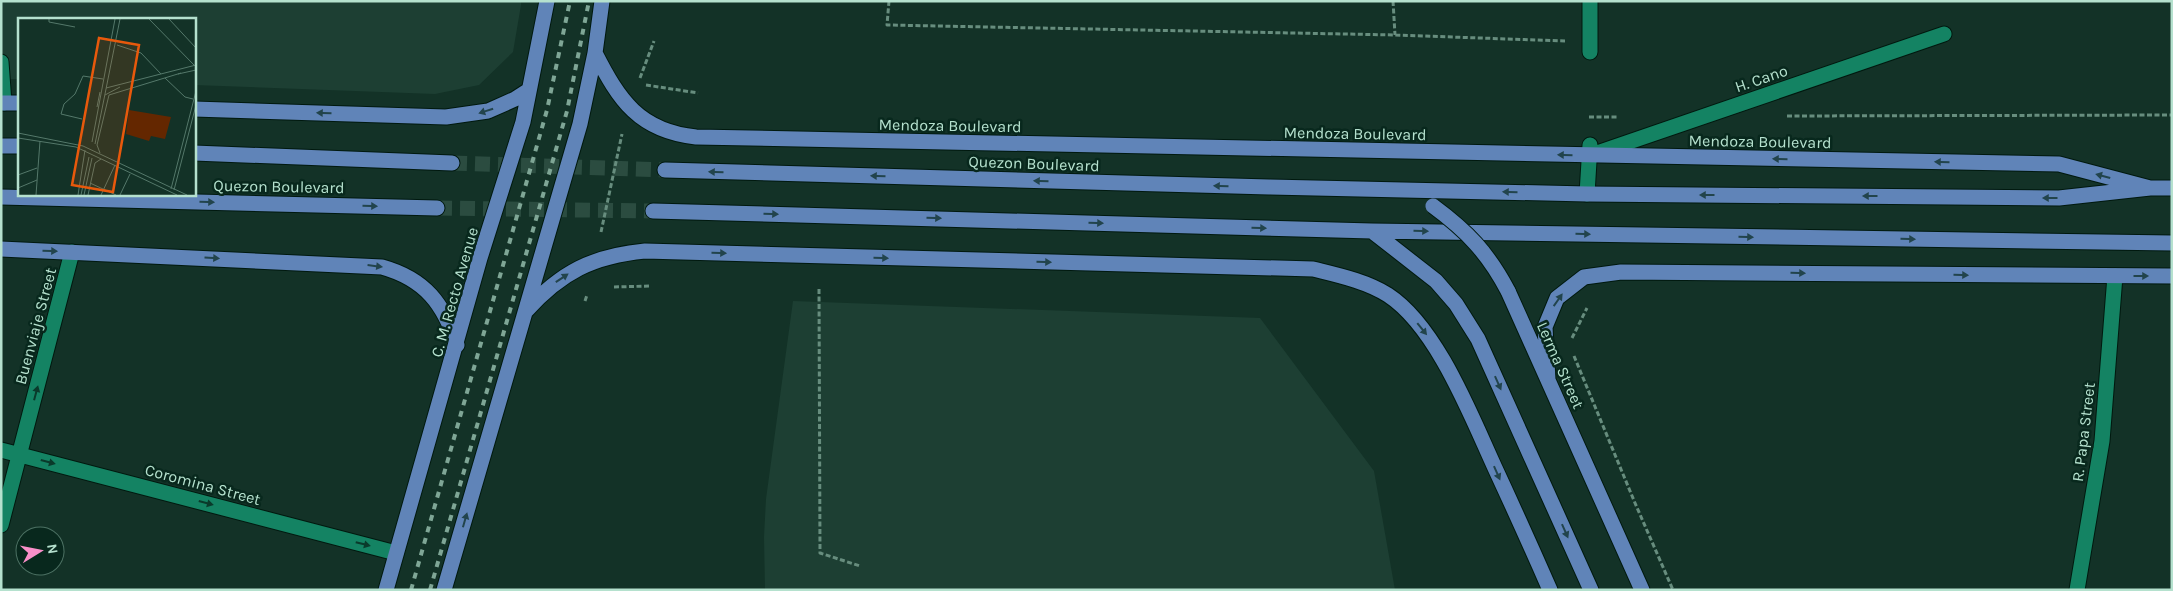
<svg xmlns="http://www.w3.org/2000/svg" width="2173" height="591" viewBox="0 0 2173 591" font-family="Karla,sans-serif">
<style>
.built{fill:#1d3f33}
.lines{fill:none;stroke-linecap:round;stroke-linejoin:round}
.major-tunnel{stroke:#2b4c40;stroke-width:15;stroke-dasharray:15 8;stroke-linecap:butt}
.minor-casing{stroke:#00190f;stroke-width:17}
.major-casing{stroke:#00190f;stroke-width:17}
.path{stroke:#678d7e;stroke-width:3;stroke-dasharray:5 2.5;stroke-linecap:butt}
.minor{stroke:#148363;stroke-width:15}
.major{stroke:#6084b8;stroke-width:15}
.rail{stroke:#7fa696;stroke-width:4;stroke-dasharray:6 6;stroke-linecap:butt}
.major-bridge-casing{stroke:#00190f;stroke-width:17;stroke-linecap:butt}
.major-bridge{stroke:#6084b8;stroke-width:15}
.oneway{fill:#22444c}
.oneway2{fill:#0a3a2b}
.labels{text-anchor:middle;stroke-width:5;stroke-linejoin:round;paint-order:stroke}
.street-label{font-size:16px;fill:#b5e1ce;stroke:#08281d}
.inset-road{fill:none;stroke:#54786a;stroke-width:1}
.view{fill:#e8590c;fill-opacity:0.15;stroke:#e8590c;stroke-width:2.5}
.inset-edge{fill:none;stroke:#b5e1ce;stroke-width:2.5}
</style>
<rect width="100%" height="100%" fill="#133227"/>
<path class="built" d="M 1,1 L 521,1 L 521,5 L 513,52 L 479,85 L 435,94 L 194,85 L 194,19 L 19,19 L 19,79 L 1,79 Z
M 793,301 L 1260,318 L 1374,471 L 1395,590 L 765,590 L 764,537 L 766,499 Z"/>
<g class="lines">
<path class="major-tunnel" d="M 452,163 L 665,170
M 437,208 L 653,211"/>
<g class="minor-casing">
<path id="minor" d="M 1590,52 L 1590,1
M 1,62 L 4,103
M 1594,154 L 1944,34
M 1587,194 L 1590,145
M 1,450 L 396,553
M 1,525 L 72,252
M 2077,590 L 2102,441 L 2115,276"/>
</g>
<g class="major-casing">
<path id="major" d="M 595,53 C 619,100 639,131 696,137 L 2059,164 L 2150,188
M 1,103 L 19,103
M 194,109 L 446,117 L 488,111 L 515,99 L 529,90
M 1,146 L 19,146
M 194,153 L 452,163
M 665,170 L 1269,187 L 1587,194 L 2059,198 L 2150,188 L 2172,188
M 1,197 L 437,208
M 653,211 L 1372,231 L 2172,243
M 1372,231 L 1436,281 L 1456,304 L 1478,339 L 1591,590
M 1,249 L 382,267 C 425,279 444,304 457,345
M 1508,291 L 1642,590
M 526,311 C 561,272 593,256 645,251 L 1313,269 C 1337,275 1366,281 1388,295 C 1437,327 1471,416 1495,468 C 1514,509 1532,549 1550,590
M 1548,380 L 1545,327 L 1557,298 L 1584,277 L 1621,272 L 2172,276
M 386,590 L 480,258 L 523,122 L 547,1
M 444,590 L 580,124 L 595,53 L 602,1"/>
</g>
<path class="path" d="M 889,1 L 887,25 L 1395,35 L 1565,41
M 1393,1 L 1395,35
M 640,78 L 654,41
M 646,85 L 698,93
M 1787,116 L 2172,115
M 1589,117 L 1619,117
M 601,232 L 622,134
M 614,287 L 650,286
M 819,289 L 820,553 L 860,566
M 585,301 L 587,295
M 1572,338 L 1587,308
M 1574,356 L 1635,503 L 1673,590"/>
<use href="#minor" class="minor"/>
<use href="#major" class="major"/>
<path class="rail" d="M 411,590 L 547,110 L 570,1
M 430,590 L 567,111 L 589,1"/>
<g class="major-bridge-casing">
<path id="major-bridge" d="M 1433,206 C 1467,231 1488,253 1508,291"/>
</g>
<use href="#major-bridge" class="major-bridge"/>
</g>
<defs><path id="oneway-solid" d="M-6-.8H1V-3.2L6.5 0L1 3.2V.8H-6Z" transform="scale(1.25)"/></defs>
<g class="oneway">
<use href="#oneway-solid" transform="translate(486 111) rotate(162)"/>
<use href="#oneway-solid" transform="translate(324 113) rotate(-178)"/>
<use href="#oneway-solid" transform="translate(1565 155) rotate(-179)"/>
<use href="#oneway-solid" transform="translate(1780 159) rotate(-179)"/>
<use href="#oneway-solid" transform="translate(1942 162) rotate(-179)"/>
<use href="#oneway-solid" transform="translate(716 172) rotate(-178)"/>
<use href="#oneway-solid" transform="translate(878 176) rotate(-178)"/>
<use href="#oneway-solid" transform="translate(2103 176) rotate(-165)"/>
<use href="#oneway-solid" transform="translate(1041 181) rotate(-178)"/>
<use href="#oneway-solid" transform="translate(1221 186) rotate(-178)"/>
<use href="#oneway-solid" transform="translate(1510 192) rotate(-179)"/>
<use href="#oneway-solid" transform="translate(1707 195) rotate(-180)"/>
<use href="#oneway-solid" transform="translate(1870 196) rotate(-180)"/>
<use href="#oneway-solid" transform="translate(2050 198) rotate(-180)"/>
<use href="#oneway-solid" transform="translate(207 202) rotate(1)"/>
<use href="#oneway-solid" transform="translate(370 206) rotate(1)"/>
<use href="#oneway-solid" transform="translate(771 214) rotate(2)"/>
<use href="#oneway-solid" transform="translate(934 218) rotate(2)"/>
<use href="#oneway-solid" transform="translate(1096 223) rotate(2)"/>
<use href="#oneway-solid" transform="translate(1259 228) rotate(2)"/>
<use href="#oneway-solid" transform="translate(1421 231) rotate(1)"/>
<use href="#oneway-solid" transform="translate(1583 234) rotate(1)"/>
<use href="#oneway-solid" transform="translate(1746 237) rotate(1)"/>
<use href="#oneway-solid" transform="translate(1908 239) rotate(1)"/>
<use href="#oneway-solid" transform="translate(50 251) rotate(2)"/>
<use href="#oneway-solid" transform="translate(719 253) rotate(1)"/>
<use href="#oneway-solid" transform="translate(212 258) rotate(3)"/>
<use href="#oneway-solid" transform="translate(881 258) rotate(1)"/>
<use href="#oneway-solid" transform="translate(1044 262) rotate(1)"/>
<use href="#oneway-solid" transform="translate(375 266) rotate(7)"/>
<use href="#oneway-solid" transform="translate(1798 273) rotate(1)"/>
<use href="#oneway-solid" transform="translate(1961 275) rotate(1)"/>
<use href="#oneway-solid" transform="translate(2141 276)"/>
<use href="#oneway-solid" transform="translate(562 278) rotate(-34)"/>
<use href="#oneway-solid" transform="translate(1558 300) rotate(-55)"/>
<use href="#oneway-solid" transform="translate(1422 329) rotate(51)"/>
<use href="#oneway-solid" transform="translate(1498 383) rotate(66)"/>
<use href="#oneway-solid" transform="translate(1497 473) rotate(66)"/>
<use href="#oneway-solid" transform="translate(465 520) rotate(-74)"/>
<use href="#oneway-solid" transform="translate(1565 531) rotate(66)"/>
</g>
<g class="oneway2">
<use href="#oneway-solid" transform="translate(36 393) rotate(-75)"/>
<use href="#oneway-solid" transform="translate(48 462) rotate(15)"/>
<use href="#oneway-solid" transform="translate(206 503) rotate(15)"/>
<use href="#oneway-solid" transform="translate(363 544) rotate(14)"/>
</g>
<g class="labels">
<g class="street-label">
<text transform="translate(1761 78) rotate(-19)" y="6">H. Cano</text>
<text transform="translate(950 125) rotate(1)" y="6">Mendoza Boulevard</text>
<text transform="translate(1355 133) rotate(1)" y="6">Mendoza Boulevard</text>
<text transform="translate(1760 141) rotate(1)" y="6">Mendoza Boulevard</text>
<text transform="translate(1034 163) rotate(2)" y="6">Quezon Boulevard</text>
<text transform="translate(279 186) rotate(1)" y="6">Quezon Boulevard</text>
<text transform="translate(454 292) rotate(-74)" y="6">C. M. Recto Avenue</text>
<text transform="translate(35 326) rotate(-75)" y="6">Buenviaje Street</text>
<text transform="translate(1561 365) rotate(66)" y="6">Lerma Street</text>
<text transform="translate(2083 432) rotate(-83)" y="6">R. Papa Street</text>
<text transform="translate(203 484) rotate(15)" y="6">Coromina Street</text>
</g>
</g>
<g transform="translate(18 18)">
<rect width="178" height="178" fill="#133227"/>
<path d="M 111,92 L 153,99 L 147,121 L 133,118 L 131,123 L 108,116 Z" fill="#642700"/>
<path class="inset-road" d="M 31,1 L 31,4 L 57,9M 131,1 L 176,47M 151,1 L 178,30M 99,27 L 123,35 L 143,56M 160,56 L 178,52M 147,60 L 167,79 L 175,81M 88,70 L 178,47M 87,77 L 102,69M 79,89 L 82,74M 64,101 L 43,96 L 46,86 L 57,76 L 65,58 L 85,61M 0,115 L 65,128 L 169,177M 0,120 L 58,129 L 159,177M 74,124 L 97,1M 77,126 L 102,1M 82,135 L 79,127 L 91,77 L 163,55M 0,157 L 19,150M 72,165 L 98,177M 0,170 L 19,162M 153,171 L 178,73M 156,172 L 178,87M 18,177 L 22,123M 60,177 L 67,132M 63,177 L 71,139M 66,177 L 74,140M 70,177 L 77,145 L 83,141M 83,177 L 97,147M 102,177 L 112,156"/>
<path class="view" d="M 81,20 L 121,27 L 95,174 L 54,167 Z"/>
<rect width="178" height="178" class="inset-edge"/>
</g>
<rect width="2173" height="591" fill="none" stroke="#b5e1ce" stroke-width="5"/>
<g transform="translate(40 551) rotate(80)"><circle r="24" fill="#08281d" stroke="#4d7264"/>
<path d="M0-4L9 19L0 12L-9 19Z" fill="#f98fc9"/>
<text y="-8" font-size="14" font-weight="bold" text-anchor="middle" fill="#b5e1ce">N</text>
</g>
</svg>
